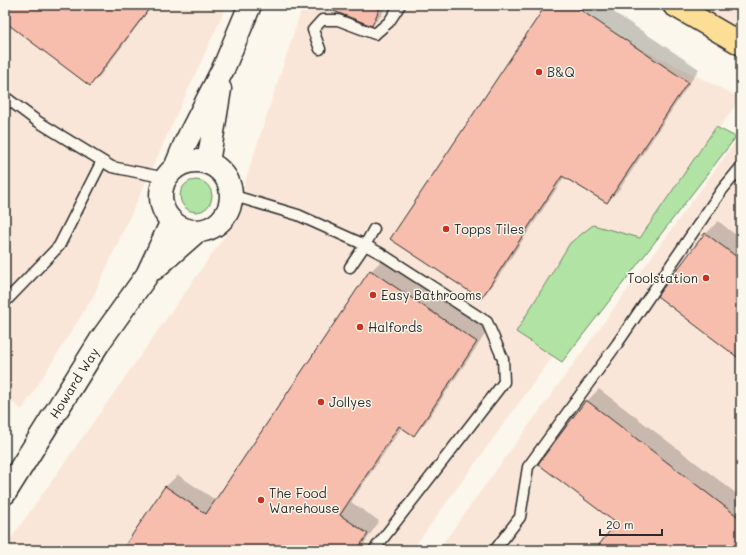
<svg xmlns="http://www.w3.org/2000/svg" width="746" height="555" viewBox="0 0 746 555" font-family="Mali,sans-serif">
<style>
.built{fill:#fae6d9}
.green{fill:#b1e3a4;stroke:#6e8768}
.shadow{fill:#0003}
.building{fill:#f7beae;stroke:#2b2b2b}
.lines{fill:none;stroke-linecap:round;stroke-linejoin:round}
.service-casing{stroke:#2b2b2b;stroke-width:13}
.tertiary-casing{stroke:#2b2b2b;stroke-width:25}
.trunk-casing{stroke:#2b2b2b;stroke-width:25}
.service{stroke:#fbf7ec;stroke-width:10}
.tertiary{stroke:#fbf7ec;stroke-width:22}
.trunk{stroke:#fcde96;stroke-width:22}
.poi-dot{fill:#c8321e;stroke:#fbf7ec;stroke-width:1.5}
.labels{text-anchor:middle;stroke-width:3;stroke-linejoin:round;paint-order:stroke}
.poi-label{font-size:13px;fill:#2b2b2b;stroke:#fbf7ec;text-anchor:start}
.street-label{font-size:13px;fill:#2b2b2b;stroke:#fbf7ec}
</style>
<rect width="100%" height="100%" fill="#fbf7ec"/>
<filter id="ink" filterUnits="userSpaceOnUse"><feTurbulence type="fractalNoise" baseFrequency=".025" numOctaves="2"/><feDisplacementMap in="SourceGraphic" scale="8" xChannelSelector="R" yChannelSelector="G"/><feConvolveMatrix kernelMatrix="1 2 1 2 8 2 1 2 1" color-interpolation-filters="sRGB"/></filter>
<g filter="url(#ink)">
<path class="built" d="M 5,5 L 227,5 L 93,297 L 22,410 L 5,397 Z
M 303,5 L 553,5 L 741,98 L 412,550 L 5,550 L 5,547 L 12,537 L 229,230 Z
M 672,5 L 741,5 L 741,50 Z
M 741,134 L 741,550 L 438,550 Z"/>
<path class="green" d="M 716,127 L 736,137 L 562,362 L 516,332 L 570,243 L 593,225 L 640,238 Z
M180 196a16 16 0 1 1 32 0a16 16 0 1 1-32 0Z"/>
<path class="shadow" d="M 5,5 L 153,5 L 100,76 L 90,85 L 5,20 Z
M 321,5 L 386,5 L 382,15 L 372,25 Z
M 547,5 L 603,5 L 699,69 L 619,190 L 607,202 L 565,176 L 493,285 L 481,298 Z
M 718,221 L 741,239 L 741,359 L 659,296 L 706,234 Z
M 383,259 L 488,330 L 426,422 L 414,435 L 402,427 L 351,502 L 379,521 L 360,550 L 123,550 L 165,487 L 178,475 L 217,501 L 371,271 Z
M 599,389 L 741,497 L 741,550 L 596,550 L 617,523 L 540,464 L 587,401 Z"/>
<path class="building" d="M 5,5 L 152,5 L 90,86 L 5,22 Z
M 321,5 L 381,5 L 372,26 L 321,6 Z
M 546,5 L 573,5 L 688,82 L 607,203 L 562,176 L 481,299 L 390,239 Z
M 705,233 L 741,260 L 741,360 L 657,296 Z
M 370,270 L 477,342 L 414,436 L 399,426 L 340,515 L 368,534 L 357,550 L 122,550 L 165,486 L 206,514 Z
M 586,400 L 741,519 L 741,550 L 595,550 L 616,523 L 538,464 Z"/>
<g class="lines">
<g class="service-casing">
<path id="service" d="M 320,49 L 313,30 L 322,20 L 338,20 L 375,34 L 389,22 L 400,5
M 5,97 L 37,121 L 112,167 L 166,178
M 231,195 L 298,215 L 365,245 L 380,253 L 487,322 L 503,359 L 504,382 L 374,550
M 350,267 L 365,245 L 374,229
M 5,302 L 59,246 L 102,161
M 495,550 L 520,517 L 528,467 L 617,344 L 722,190 L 741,167"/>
</g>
<g class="tertiary-casing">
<path id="tertiary" d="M161 196a35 35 0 1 1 70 0a35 35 0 1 1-70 0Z
M 208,163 L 220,89
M 175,168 L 185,144 L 224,67 L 250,5
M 154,269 L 196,232
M 5,493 L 100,341 L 147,275 L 172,221"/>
</g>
<g class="trunk-casing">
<path id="trunk" d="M 674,5 L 741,44"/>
</g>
<use href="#service" class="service"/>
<use href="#tertiary" class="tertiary"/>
<use href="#trunk" class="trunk"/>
</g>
</g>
<g class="poi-dot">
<circle cx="539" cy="72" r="4"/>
<circle cx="446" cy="229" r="4"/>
<circle cx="706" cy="278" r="4"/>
<circle cx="373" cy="295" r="4"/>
<circle cx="360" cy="327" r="4"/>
<circle cx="321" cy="402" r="4"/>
<circle cx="261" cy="500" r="4"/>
</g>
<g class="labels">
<g class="poi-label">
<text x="547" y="77">B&amp;Q</text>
<text x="454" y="234">Topps Tiles</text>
<text x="698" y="283" text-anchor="end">Toolstation</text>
<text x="381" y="300">Easy Bathrooms</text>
<text x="368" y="332">Halfords</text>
<text x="329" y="407">Jollyes</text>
<text x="269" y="498">The Food<tspan x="269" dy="15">Warehouse</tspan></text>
</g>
<g class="street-label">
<text transform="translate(74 383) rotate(-58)" y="5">Howard Way</text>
</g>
</g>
<rect width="746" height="555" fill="none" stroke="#fbf7ec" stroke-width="20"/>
<rect x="10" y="10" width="726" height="535" fill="none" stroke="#2b2b2b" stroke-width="1.5" filter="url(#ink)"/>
<path d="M600 529v6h62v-6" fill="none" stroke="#2b2b2b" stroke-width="2"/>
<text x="606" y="529" font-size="12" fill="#2b2b2b" stroke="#fbf7ec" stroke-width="3" paint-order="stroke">20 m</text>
</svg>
